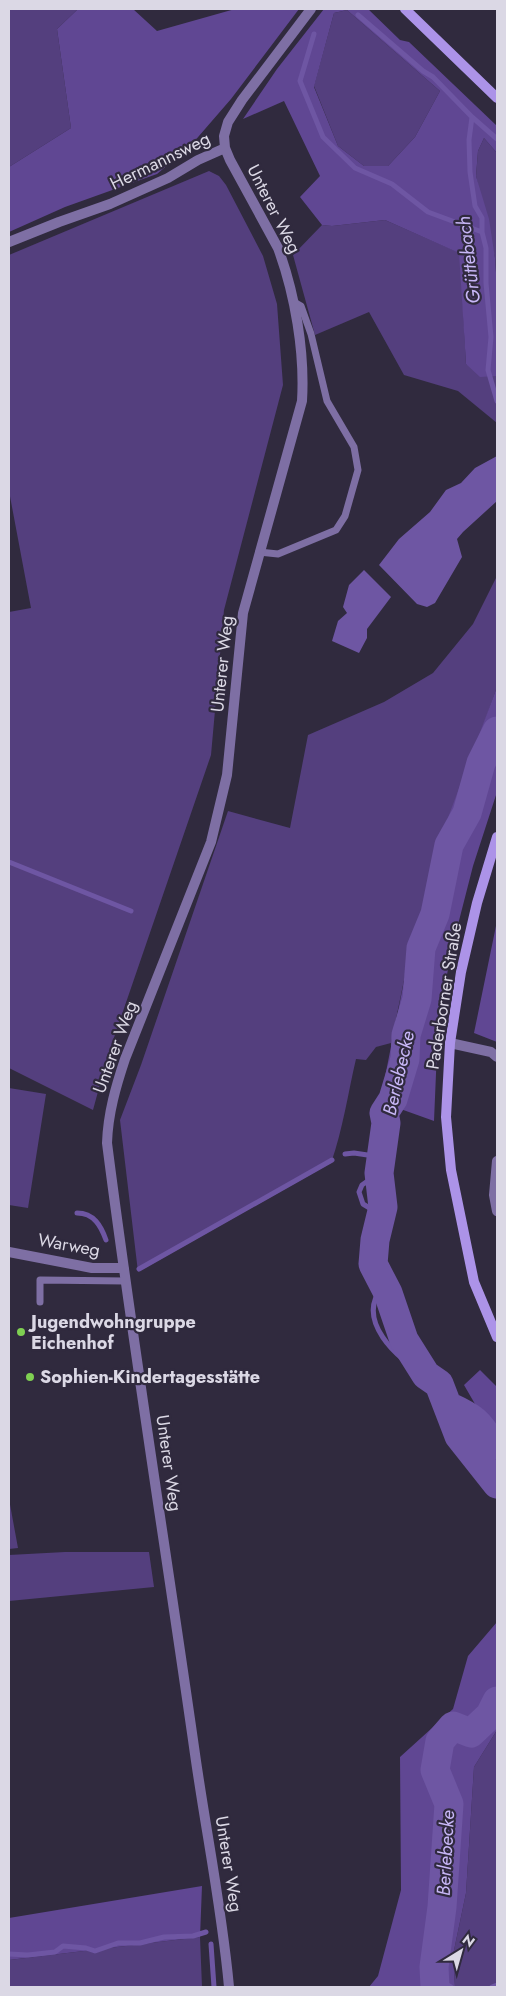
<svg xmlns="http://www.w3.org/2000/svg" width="506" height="1996" viewBox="0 0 506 1996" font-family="Jost,sans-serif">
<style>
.green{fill:#543f7e}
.forest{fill:#604793;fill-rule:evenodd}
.water{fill:#6e56a3}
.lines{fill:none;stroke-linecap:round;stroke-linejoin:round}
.stream{stroke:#6e56a3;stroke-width:5}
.river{stroke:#6e56a3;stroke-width:29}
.lane{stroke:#7e6fa4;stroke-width:7}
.street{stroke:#7e6fa4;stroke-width:10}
.secondary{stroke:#ac93e8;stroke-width:10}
.poi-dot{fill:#7fd052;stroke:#302a3e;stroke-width:2}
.labels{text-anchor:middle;stroke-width:4.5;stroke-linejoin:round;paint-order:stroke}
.street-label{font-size:18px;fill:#dbd8e5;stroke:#302a3e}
.poi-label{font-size:18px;font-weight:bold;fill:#dbd8e5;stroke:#302a3e;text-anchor:start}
.water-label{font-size:19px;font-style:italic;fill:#c8b7f7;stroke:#302a3e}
</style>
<rect width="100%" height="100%" fill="#302a3e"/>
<path class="green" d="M 9,9 L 78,9 L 57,29 L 71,128 L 9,167 Z
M 347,10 L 440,91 L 415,137 L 388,166 L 364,166 L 338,146 L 314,86 L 334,13 Z
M 484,138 L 497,153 L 497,287 L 495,258 L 476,176 L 478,151 Z
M 209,171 L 219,176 L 226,185 L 263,256 L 277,304 L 283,385 L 224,610 L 211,755 L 108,1055 L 93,1110 L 9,1068 L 9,612 L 31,608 L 9,491 L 9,255 Z
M 385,220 L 460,253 L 466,364 L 495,376 L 497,372 L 497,423 L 458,391 L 404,375 L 369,312 L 315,335 L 293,255 L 322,225 L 332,226 Z
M 497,576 L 497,687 L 476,746 L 409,956 L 391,1043 L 376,1047 L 366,1060 L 356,1059 C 348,1093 343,1129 331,1163 L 138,1272 L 120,1120 L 141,1065 L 228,811 L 290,828 L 308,735 L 384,702 L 433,673 L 473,624 Z
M 9,1088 L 46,1094 L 28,1208 L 9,1205 Z
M 9,1499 L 18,1548 L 9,1549 Z
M 65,1552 L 149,1552 L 154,1587 L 9,1601 L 9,1555 Z
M 497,1730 L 497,1987 L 455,1987 L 453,1955 L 466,1893 L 474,1767 Z
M 200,1937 L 202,1987 L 9,1987 L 9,1960 Z"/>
<path class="forest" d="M 78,9 L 133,9 L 157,31 L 235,9 L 299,9 L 231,99 L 192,144 L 157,174 L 65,207 L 9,232 L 9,167 L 71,128 L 57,29 Z
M 324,9 L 368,9 L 400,40 L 409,42 L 497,126 L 497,153 L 484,138 L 478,151 L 476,176 L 489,219 L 495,258 L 497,287 L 497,372 L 496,376 L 480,377 L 466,364 L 459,253 L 385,220 L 332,226 L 322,225 L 300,197 L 320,176 L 284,101 L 243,119 L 277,69 ZM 347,10 L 440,91 L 415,137 L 388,166 L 364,166 L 338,146 L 314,87 L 334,13 Z
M 497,687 L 497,792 L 473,866 L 451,952 L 438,1026 L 434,1121 L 381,1102 L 383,1087 L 409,956 L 449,815 Z
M 497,921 L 497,1042 L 474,1033 Z
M 480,1370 L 497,1387 L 497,1442 L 464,1385 Z
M 497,1622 L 497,1730 L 474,1767 L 466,1893 L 453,1955 L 455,1987 L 369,1987 L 378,1976 L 401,1890 L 400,1757 L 453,1709 L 468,1656 Z
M 202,1886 L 200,1937 L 9,1960 L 9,1918 Z"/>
<path class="water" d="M 497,456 L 497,501 L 463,532 L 457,539 L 462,557 L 435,603 L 427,607 L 417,604 L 379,565 L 399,539 L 430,512 L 446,490 L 461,483 L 475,468 Z
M 364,570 L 391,597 L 367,629 L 367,638 L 359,653 L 332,641 L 338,621 L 347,613 L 343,607 L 349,585 Z"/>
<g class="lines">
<path class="stream" d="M 358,15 L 423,71 L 433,77 L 472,117 L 469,140 L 470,172 L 475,206 L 482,218 L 482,232 L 486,248 L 486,283 L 491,337 L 488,370 L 497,401
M 314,34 L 300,81 L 323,137 L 355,168 L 392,184 L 428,212 L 482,232
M 472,117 L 497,139
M 9,862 L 131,911
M 345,1154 L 354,1153 L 381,1157
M 379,1173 L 362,1185 L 359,1192 L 363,1204 L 381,1215
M 77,1213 C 94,1213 101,1226 106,1240
M 139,1269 L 332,1160
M 383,1286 C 354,1320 397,1359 426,1375
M 211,1944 L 214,1987
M 9,1954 L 28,1955 L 55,1952 L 63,1946 L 86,1948 L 95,1951 L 118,1943 L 140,1943 L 164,1937 L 193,1936 L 206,1932
M 435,1978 L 451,1987
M 492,1987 L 497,1985"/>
<path class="river" d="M 497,731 L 481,763 L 467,813 L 449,845 L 435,914 L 421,948 L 417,999 L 406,1035 L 405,1059 L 393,1099 L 384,1113 L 386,1123 L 379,1173 L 383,1207 L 375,1240 L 373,1264 L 388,1293 L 404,1340 L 426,1375 L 439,1384 L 459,1436 L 497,1484
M 448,1406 C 474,1418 478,1421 493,1445
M 435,1987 L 434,1967 L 442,1907 L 449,1804 L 435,1770 L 440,1741 L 453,1726 L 471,1733 L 490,1715 L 497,1701"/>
<path class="lane" d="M 259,552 L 278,554 L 336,530 L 345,516 L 358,470 L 354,447 L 327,401 L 311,334 L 301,306 L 294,302
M 40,1302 L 40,1280 L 125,1281"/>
<path class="street" d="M 9,242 L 59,222 L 110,204 L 168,178 L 198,160 L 225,148
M 450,1043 L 491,1052 L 497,1057
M 497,1161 L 494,1195 L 497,1211
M 9,1252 L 92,1268 L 124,1268
M 229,1987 C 222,1909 206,1832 195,1754 C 166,1550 133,1347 107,1143 C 108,1113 116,1086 125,1059 L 211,842 L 227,775 L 243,613 L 302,401 C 305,352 295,294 278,248 L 230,160 L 225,148 L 224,136 L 228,122 L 242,100 L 311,9"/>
<path class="secondary" d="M 405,9 L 497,98
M 497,837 L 477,903 L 461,972 L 450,1043 L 446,1117 L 451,1170 L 474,1282 L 497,1337"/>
</g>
<g class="poi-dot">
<circle cx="21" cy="1332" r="5"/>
<circle cx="30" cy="1377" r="5"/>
</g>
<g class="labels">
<g class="street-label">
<text transform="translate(160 161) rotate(-26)" y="6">Hermannsweg</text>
<text transform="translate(274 209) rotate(63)" y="6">Unterer Weg</text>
<text transform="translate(222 664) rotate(-84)" y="6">Unterer Weg</text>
<text transform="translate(444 996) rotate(-81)" y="6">Paderborner Straße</text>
<text transform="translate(115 1047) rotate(-70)" y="6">Unterer Weg</text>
<text transform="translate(69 1245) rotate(10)" y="6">Warweg</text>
<text transform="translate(169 1463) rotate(82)" y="6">Unterer Weg</text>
<text transform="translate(229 1864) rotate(81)" y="6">Unterer Weg</text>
</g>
<g class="poi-label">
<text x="31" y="1328">Jugendwohngruppe<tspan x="31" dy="21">Eichenhof</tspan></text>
<text x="40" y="1383">Sophien-Kindertagesstätte</text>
</g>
<g class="water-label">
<text transform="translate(468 260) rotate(-97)" y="7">Grüttebach</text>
<text transform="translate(398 1073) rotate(-77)" y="7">Berlebecke</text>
<text transform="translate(445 1853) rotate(-87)" y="7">Berlebecke</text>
</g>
</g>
<rect width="506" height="1996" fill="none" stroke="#dbd8e5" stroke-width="20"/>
<g transform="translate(461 1951) rotate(37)" stroke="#302a3e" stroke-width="4" paint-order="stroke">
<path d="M0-4L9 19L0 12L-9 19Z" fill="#dbd8e5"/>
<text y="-8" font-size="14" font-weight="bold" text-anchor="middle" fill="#dbd8e5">N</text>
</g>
</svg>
